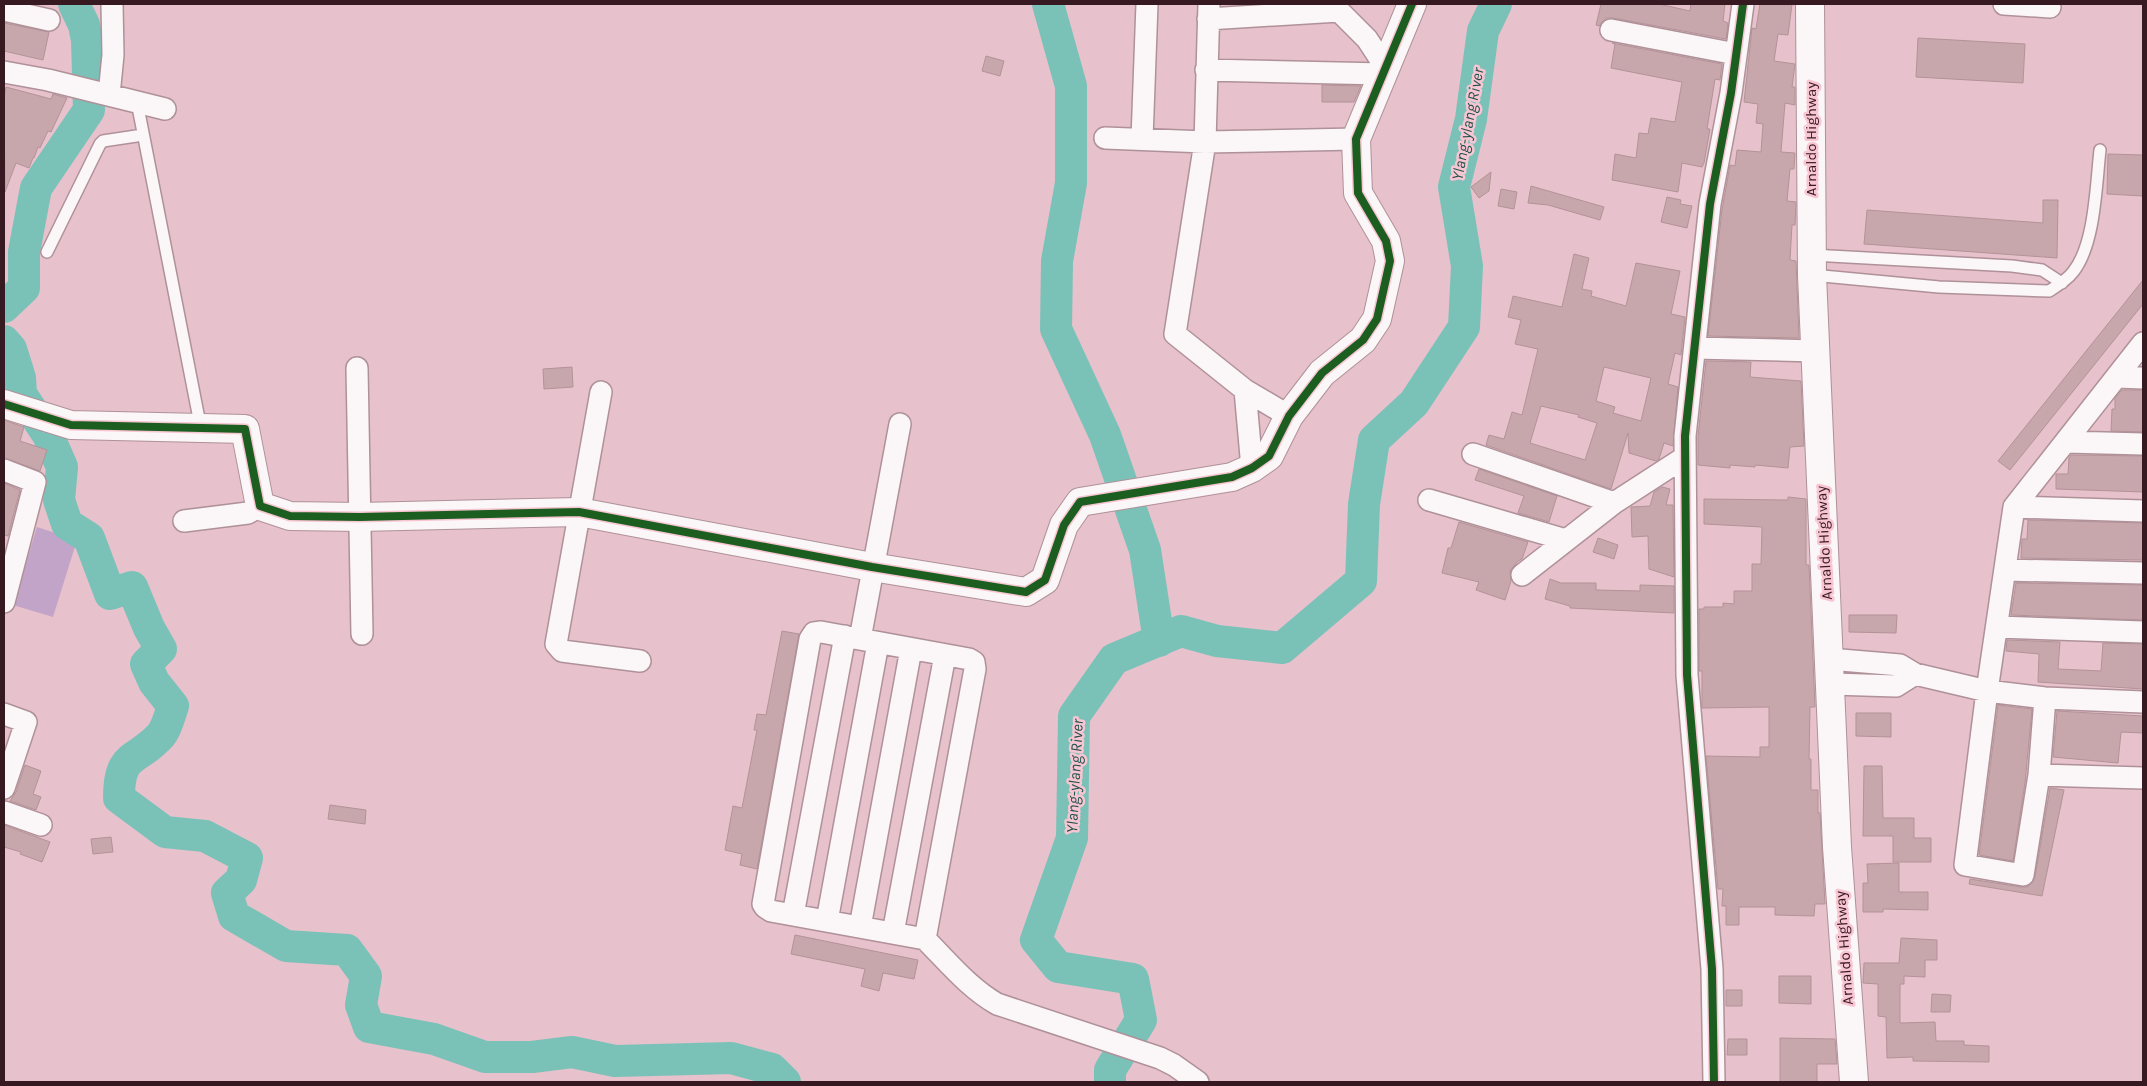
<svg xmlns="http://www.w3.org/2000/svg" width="2147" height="1086" viewBox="0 0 2147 1086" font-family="Karla,sans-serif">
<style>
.green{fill:#c2a4c9}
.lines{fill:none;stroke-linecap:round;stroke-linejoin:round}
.river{stroke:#7ac2b8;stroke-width:32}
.building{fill:#c7a7ab;stroke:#b39397;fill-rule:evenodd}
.lane-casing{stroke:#af9199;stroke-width:14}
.street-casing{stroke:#af9199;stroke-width:24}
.secondary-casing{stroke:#af9199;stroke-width:30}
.lane{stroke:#fbf6f7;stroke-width:11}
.street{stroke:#fbf6f7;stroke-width:21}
.secondary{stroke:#fbf6f7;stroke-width:28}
.cycleway-casing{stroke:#f8c5d2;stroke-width:11}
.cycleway{stroke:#1b5e20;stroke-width:8}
.labels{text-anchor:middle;stroke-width:5;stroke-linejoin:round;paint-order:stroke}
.street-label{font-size:15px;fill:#371922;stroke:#f8c5d2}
.water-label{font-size:16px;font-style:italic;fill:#1f524a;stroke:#f8c5d2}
</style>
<rect width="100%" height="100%" fill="#e7c1cb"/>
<path class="green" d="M 37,527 L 77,540 L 53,617 L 13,605 Z"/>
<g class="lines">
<path class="river" d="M 1048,4 L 1071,86 L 1071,183 L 1057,261 L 1056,329 L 1105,435 L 1145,550 L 1159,641
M 4,307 L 24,288 L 24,252 L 36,188 L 89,110 L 87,40 L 84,25 L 74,4
M 4,341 L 11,349 L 20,378 L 21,394 L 48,435 L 62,467 L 59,500 L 67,524 L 89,538 L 110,594 L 132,587 L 149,628 L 161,649 L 146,664 L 154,682 L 173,706 C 170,714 167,728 161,735 C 136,763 119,751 119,798 L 165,832 L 205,836 L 247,858 L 241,880 L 227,893 L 234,916 L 286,946 L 347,950 L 366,976 L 361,1005 L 369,1027 L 434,1039 L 485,1057 L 532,1057 L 572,1052 L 615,1061 L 731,1058 L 772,1069 L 785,1082
M 1110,1082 L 1110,1070 L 1141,1020 L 1133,979 L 1058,967 L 1036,940 L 1072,838 L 1074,716 L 1114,659 L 1181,631 L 1217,641 L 1282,648 L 1361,581 L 1364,504 L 1374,440 L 1414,403 L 1464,327 L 1467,266 L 1454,187 L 1471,119 L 1483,31 L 1496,4"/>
</g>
<path class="building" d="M 1601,4 L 1659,4 L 1690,11 L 1691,4 L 1725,4 L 1723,21 L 1728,23 L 1726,39 L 1613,18 L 1606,18 L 1599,26 L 1596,25 Z
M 1760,4 L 1792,4 L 1788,35 L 1778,34 L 1774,61 L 1795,64 L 1792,87 L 1795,87 L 1795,105 L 1785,103 L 1781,152 L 1795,153 L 1794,169 L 1790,169 L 1787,201 L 1796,202 L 1795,225 L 1792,225 L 1790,260 L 1796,261 L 1799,338 L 1708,336 L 1722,210 L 1730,165 L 1735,166 L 1737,150 L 1761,152 L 1763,124 L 1756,123 L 1758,104 L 1744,102 L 1752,28 L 1756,29 Z
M 4,23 L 49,32 L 43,60 L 4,51 Z
M 1918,38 L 2025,44 L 2023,83 L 1916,77 Z
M 1612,43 L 1722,64 L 1720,80 L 1715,79 L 1707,129 L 1710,129 L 1704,163 L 1702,167 L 1682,163 L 1678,192 L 1612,180 L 1615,154 L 1636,158 L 1639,133 L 1648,134 L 1651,118 L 1675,122 L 1682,82 L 1611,68 L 1615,44 Z
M 986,56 L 1004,61 L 1000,76 L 982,71 Z
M 1322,85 L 1361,86 L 1354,102 L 1322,102 Z
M 6,87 L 51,99 L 53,94 L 67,98 L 51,132 L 48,131 L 40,148 L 38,147 L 34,158 L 33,158 L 29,168 L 16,163 L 5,192 L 4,98 Z
M 2108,154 L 2143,155 L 2143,196 L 2107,194 Z
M 1491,172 L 1489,191 L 1479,198 L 1471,187 Z
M 1531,186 L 1604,207 L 1600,220 L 1548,205 L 1528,203 Z
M 1501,189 L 1517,192 L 1514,209 L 1498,206 Z
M 1667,197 L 1681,200 L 1680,204 L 1692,206 L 1687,228 L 1661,222 Z
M 2043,200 L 2058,200 L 2057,258 L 1864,244 L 1867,210 L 2043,223 Z
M 1574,254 L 1589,258 L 1582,289 L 1592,291 L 1591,296 L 1626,306 L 1636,263 L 1680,271 L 1671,314 L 1685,317 L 1681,355 L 1675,353 L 1668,384 L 1678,387 L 1673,446 L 1664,443 L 1659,459 L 1656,461 L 1629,453 L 1628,433 L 1611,489 L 1486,445 L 1489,435 L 1504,439 L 1512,412 L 1522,415 L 1538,349 L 1515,344 L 1521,320 L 1508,317 L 1513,296 L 1562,307 ZM 1604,367 L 1651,378 L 1641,421 L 1613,413 L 1615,407 L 1596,401 ZM 1541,406 L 1579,415 L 1578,417 L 1597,423 L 1585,460 L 1530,443 Z
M 2143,280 L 2143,304 L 2010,470 L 1998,461 Z
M 1706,361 L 1751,362 L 1750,377 L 1801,381 L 1804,446 L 1790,447 L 1788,468 L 1755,465 L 1755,467 L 1730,465 L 1730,468 L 1698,465 L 1698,437 Z
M 572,367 L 573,387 L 544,389 L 543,369 Z
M 2122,390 L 2143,390 L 2143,432 L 2111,431 L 2112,409 L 2115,409 L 2115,398 Z
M 4,420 L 24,427 L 20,441 L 47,450 L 40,471 L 4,458 Z
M 2071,455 L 2143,456 L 2143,492 L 2056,489 L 2056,474 L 2068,474 L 2069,458 Z
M 1479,469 L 1557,496 L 1549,522 L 1518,513 L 1524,496 L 1475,480 Z
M 4,483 L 20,490 L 8,536 L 4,535 Z
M 1662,487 L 1670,489 L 1666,505 L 1673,505 L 1674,577 L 1649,569 L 1648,536 L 1632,537 L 1631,507 L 1650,506 L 1654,492 Z
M 1788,497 L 1806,499 L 1806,565 L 1809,565 L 1815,707 L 1810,707 L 1809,759 L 1811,759 L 1811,790 L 1818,790 L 1818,813 L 1820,813 L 1825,904 L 1815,904 L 1814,916 L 1775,915 L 1775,907 L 1739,907 L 1739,925 L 1726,925 L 1726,906 L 1722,906 L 1723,889 L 1718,889 L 1706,756 L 1760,757 L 1760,747 L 1769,747 L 1769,707 L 1702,708 L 1702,671 L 1699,671 L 1699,609 L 1704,609 L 1704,607 L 1723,607 L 1723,603 L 1734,604 L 1734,591 L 1752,591 L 1752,564 L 1761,564 L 1762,527 L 1704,524 L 1704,499 L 1788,500 Z
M 2028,520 L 2143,523 L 2143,560 L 2021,558 L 2022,539 L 2027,539 Z
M 1459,522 L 1528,542 L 1522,559 L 1518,561 L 1510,571 L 1511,581 L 1505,600 L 1476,590 L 1479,582 L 1442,573 L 1448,548 L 1451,548 Z
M 1598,538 L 1618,545 L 1614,559 L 1593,552 Z
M 1550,579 L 1561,583 L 1596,583 L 1596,590 L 1640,591 L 1640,585 L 1674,586 L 1674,613 L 1570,608 L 1570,606 L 1545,599 Z
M 2016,583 L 2143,585 L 2143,620 L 2011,615 Z
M 1849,615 L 1897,615 L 1896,633 L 1849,632 Z
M 782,631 L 799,634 L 757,869 L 740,865 L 742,854 L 725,850 L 733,806 L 742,808 L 757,730 L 754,730 L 757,714 L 766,715 Z
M 2007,640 L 2060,642 L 2058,669 L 2101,671 L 2103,643 L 2143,644 L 2143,689 L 2038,682 L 2039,654 L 2006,651 Z
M 1998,705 L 2032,709 L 2025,783 L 2013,861 L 1979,855 Z
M 2057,711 L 2143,716 L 2143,733 L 2121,732 L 2118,763 L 2053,757 Z
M 1856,713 L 1891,713 L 1891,737 L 1856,736 Z
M 25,765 L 41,771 L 33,794 L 41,797 L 36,810 L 10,801 L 16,792 Z
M 1864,766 L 1882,766 L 1883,818 L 1914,818 L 1914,838 L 1931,838 L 1931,862 L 1893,862 L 1893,836 L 1863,836 Z
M 2050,788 L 2064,790 L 2042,896 L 1969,884 L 1970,879 L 2021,887 L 2027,887 L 2032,883 L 2035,877 Z
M 330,805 L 366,810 L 365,824 L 328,819 Z
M 4,825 L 50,842 L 42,862 L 20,854 L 21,852 L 4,847 Z
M 111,837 L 113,852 L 93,854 L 91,839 Z
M 1899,863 L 1899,892 L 1928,892 L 1928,910 L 1883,909 L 1883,912 L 1863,912 L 1863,883 L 1868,883 L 1867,864 Z
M 795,935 L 918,960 L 914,979 L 883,973 L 879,991 L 861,986 L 865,969 L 791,954 Z
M 1901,938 L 1937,940 L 1937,960 L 1925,960 L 1925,977 L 1904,976 L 1904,984 L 1900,984 L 1900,1023 L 1935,1022 L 1936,1041 L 1964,1041 L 1964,1045 L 1989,1046 L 1989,1062 L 1913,1061 L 1913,1057 L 1887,1058 L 1886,1017 L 1878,1016 L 1878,984 L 1863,983 L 1864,963 L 1899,963 Z
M 1779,976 L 1811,976 L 1811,1004 L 1779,1003 Z
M 1726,990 L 1742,990 L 1742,1006 L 1726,1006 Z
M 1932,994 L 1951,995 L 1950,1012 L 1931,1012 Z
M 1780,1038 L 1835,1039 L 1837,1064 L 1817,1064 L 1817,1082 L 1780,1082 Z
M 1728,1039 L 1747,1039 L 1747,1055 L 1727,1055 Z"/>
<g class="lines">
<g class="lane-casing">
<path id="lane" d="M 137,102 L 201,429
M 47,252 L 100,144 L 103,141 L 143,135
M 1812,255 L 2012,266 L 2042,270 L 2062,283
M 1812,275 L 1939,287 L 2049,291 C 2057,286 2067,280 2073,272 C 2095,245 2096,185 2100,150"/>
</g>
<g class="street-casing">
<path id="street" d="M 1209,4 L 1205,142 L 1175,334 L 1245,390 L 1289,416
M 2004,4 L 2050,7
M 4,10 L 49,20
M 1208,19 L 1339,11 L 1367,39 L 1386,68
M 1611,30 L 1736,54
M 1206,70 L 1383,74
M 4,72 L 48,80 L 165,109
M 109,95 L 113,55 L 112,4
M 1105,138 L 1205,142 L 1356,139
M 1142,139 L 1147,4
M 1695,348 L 1816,351
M 357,368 L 362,634
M 2117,377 L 2143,378
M 1245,390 L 1252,468
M 601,392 L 556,644 L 562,651 L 640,661
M 2066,442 L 2143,444
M 1473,454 L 1614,503
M 4,470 L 35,482 L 4,602
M 1429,500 L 1566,540
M 2014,507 L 2143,511
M 184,521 L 248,513 L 260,506
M 2005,570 L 2143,573
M 1522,575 L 1614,503 L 1685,457
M 1997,627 L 2143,632
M 821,632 L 969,659 L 974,662 L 975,669 L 925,939 L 771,911 L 765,907 L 763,904 L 810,639 L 814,633 Z
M 860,639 L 900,424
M 1829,659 L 1900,665 L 1915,674 L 1987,691 L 2045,698 L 2143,702
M 1832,684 L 1896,686 L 1915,674
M 2045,698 L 2039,775 L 2023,875 L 1965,865 L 1987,691 L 2014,507 L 2143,343
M 4,714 L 26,722 L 4,788
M 2039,775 L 2143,778
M 4,812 L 41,825
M 793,915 L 845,636
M 827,921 L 878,643
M 860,927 L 911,649
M 893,933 L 945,655
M 925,939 C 948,962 969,988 997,1004 L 1160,1058 L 1174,1065 L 1198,1082
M 1714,1082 L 1712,969 L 1687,675 L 1685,436 L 1710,204 L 1731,93 L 1743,4"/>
</g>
<g class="secondary-casing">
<path id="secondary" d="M 1810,4 L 1812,275 L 1837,847 L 1854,1082
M 4,404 L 71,425 L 245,429 L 260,506 L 290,516 L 360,517 L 579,512 L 872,567 L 1026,592 L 1045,580 L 1064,525 L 1080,502 L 1232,477 L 1252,468 L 1269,456 L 1289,416 L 1322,373 L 1363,340 L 1377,319 L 1390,261 L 1386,241 L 1358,193 L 1356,139 L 1412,4"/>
</g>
<use href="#lane" class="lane"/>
<use href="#street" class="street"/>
<use href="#secondary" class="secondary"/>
<g class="cycleway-casing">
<path id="cycleway" d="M 4,404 L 71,425 L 245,429 L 260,506 L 290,516 L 360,517 L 579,512 L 872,567 L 1026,592 L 1045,580 L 1064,525 L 1080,502 L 1232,477 L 1252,468 L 1269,456 L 1289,416 L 1322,373 L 1363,340 L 1377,319 L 1390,261 L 1386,241 L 1358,193 L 1356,139 L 1412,4
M 1714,1082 L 1712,969 L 1687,675 L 1685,436 L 1710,204 L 1731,93 L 1743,4"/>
</g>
<use href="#cycleway" class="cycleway"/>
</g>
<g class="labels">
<g class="street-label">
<text transform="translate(1811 139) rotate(-90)" y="5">Arnaldo Highway</text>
<text transform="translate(1824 543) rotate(-93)" y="5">Arnaldo Highway</text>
<text transform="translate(1844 948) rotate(-94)" y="5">Arnaldo Highway</text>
</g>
<g class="water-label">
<text transform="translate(1467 124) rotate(-79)" y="6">Ylang-ylang River</text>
<text transform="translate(1074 776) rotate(-87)" y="6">Ylang-ylang River</text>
</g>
</g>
<rect width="2147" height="1086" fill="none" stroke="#371922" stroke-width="10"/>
</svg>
